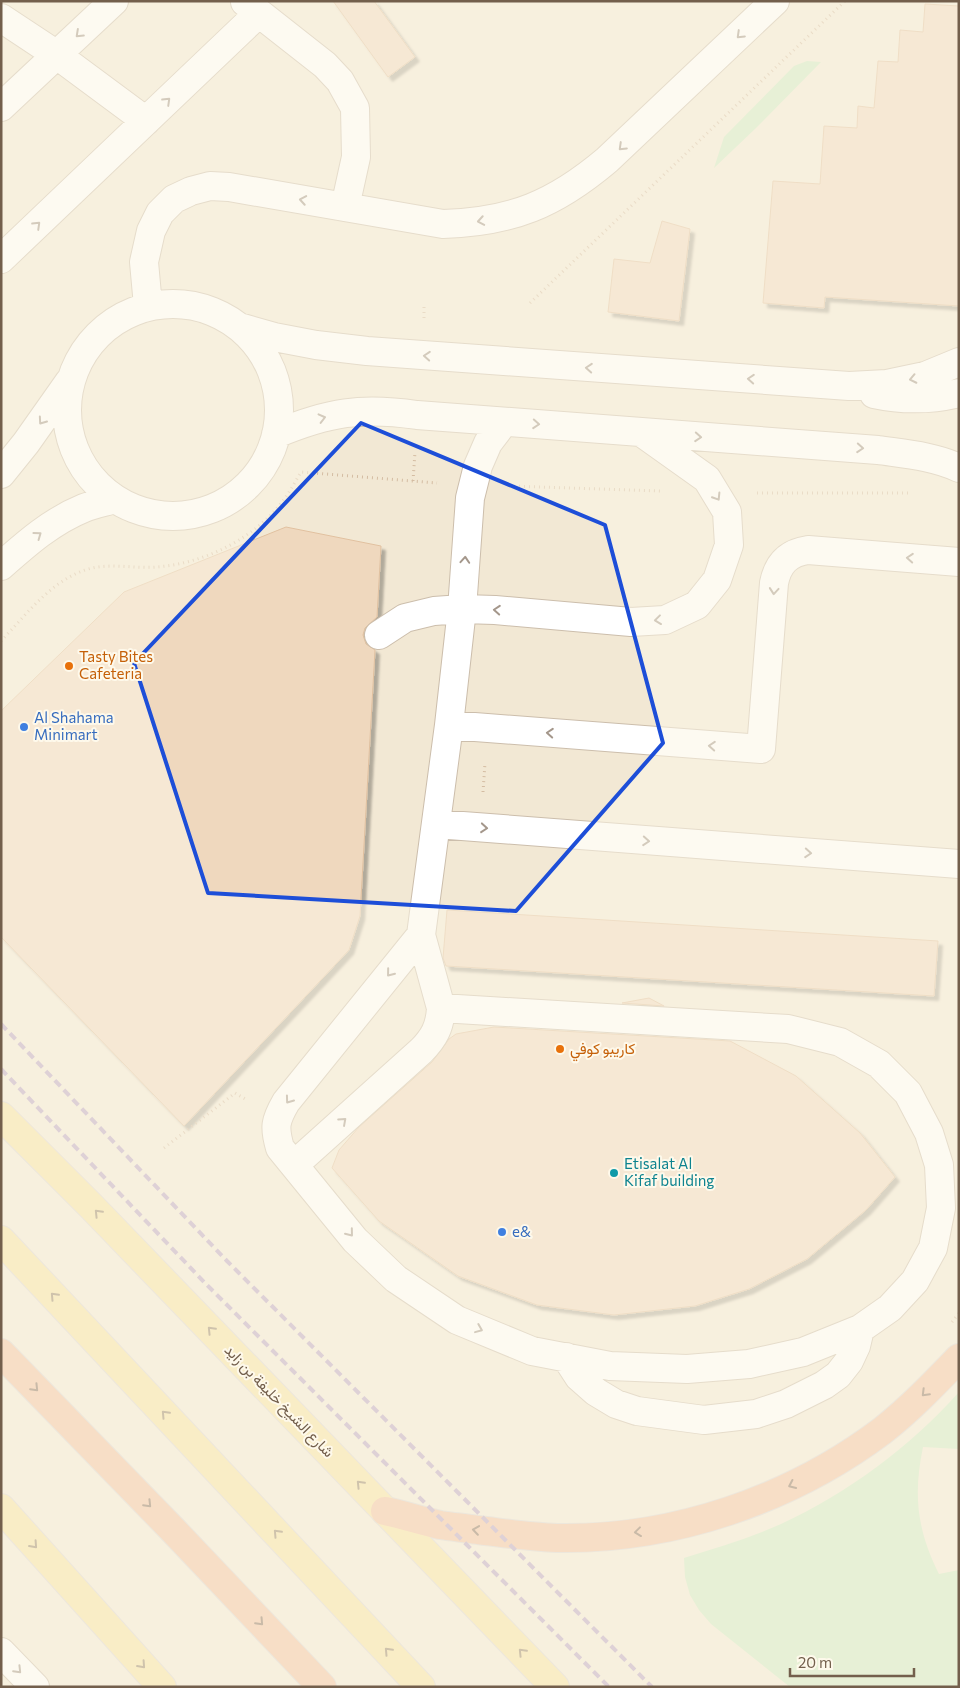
<svg xmlns="http://www.w3.org/2000/svg" width="960" height="1688" viewBox="0 0 960 1688" font-family="Commissioner,Vazirmatn,sans-serif">
<style>
.residential{fill:#f2e8d4}
.green{fill:#cee8c4}
.building{fill:#efd8be;stroke:#e1c1a0;filter:url(#shadow)}
.lines{fill:none;stroke-linecap:round;stroke-linejoin:round}
.minor-casing{stroke:#ccbeac;stroke-width:30}
.major-casing{stroke:#dbd5d0;stroke-width:30}
.highway-casing{stroke:#dbd5d0;stroke-width:30}
.path{stroke:#d4bca2;stroke-width:3;stroke-dasharray:1 4;stroke-linecap:butt}
.minor{stroke:#fff;stroke-width:28}
.major{stroke:#f6e2a1;stroke-width:28}
.highway{stroke:#f2c09f;stroke-width:28}
.rail{stroke:#baa4c4;stroke-width:4;stroke-dasharray:8 5;stroke-linecap:butt}
.oneway{stroke:#a4978b}
.oneway2{stroke:#9a8666}
.oneway3{stroke:#8c725d}
.marked{fill:none;stroke:#1d4ed8;stroke-width:4;stroke-linejoin:round}
.food-dot{fill:#e8710a;stroke:#fef9eb;stroke-width:2}
.shop-dot{fill:#3f7fe0;stroke:#fef9eb;stroke-width:2}
.culture-dot{fill:#0f9aa8;stroke:#fef9eb;stroke-width:2}
.labels{text-anchor:middle;stroke-width:4;stroke-linejoin:round;paint-order:stroke}
.food-label{font-size:15px;fill:#c56008;stroke:#fef9eb;text-anchor:start}
.shop-label{font-size:15px;fill:#366cbe;stroke:#fef9eb;text-anchor:start}
.culture-label{font-size:15px;fill:#0d838f;stroke:#fef9eb;text-anchor:start}
.street-label{font-size:15px;fill:#735f4c;stroke:#fef9eb}
</style>
<defs>
<filter id="shadow"><feDropShadow dx="4.5" dy="4.5" stdDeviation="1" flood-color="#0004"/></filter>
</defs>
<rect width="100%" height="100%" fill="#fbf6e5"/>
<path class="residential" d="M 1,1 L 959,1 L 959,1687 L 1,1687 Z"/>
<path class="green" d="M 807,61 L 821,62 L 756,128 L 714,168 L 724,137 L 794,66 Z
M 959,1392 L 959,1449 L 923,1447 C 913,1495 917,1530 939,1574 L 959,1570 L 959,1687 L 790,1687 L 711,1624 L 699,1610 L 690,1595 L 685,1577 L 684,1558 C 716,1548 750,1538 781,1524 C 848,1493 910,1447 959,1392 Z"/>
<path class="building" d="M 333,1 L 374,1 L 415,57 L 388,77 Z
M 925,4 L 959,6 L 959,306 L 825,297 L 824,308 L 763,303 L 773,181 L 820,184 L 824,126 L 857,128 L 858,106 L 874,108 L 878,61 L 898,62 L 900,30 L 923,32 Z
M 662,221 L 690,229 L 679,321 L 608,312 L 614,259 L 650,263 Z
M 286,527 L 381,546 L 377,617 L 365,628 L 363,635 L 366,644 L 375,650 L 360,916 L 349,950 L 184,1126 L 1,937 L 1,711 L 124,592 Z
M 447,910 L 938,941 L 934,996 L 446,966 L 443,958 Z
M 649,998 L 664,1006 L 622,1003 Z
M 494,1027 L 730,1041 L 796,1076 L 860,1133 L 895,1177 L 866,1210 L 807,1259 L 749,1289 L 695,1306 L 614,1315 L 537,1305 L 458,1276 L 379,1221 L 332,1168 L 339,1150 L 359,1127 L 432,1062 L 449,1039 L 456,1034 Z"/>
<g class="lines">
<g class="minor-casing">
<path id="minor" d="M 245,2 L 325,65 L 340,81 L 355,108 L 356,157 L 345,207
M 1,18 L 57,55 L 146,121
M 1,107 L 114,1
M 1,259 L 259,13
M67 410a106 106 0 1 1 212 0a106 106 0 1 1-212 0Z
M 148,306 L 144,262 L 151,231 L 160,213 L 174,199 L 191,191 L 210,186 L 229,187 L 443,224 C 512,222 555,204 607,160 L 775,1
M 239,327 L 274,337 L 316,345 L 367,351 L 849,386 L 887,384 L 925,376 L 959,362
M 874,394 C 902,400 930,400 959,393
M 276,434 C 329,412 361,407 417,415 L 878,450 C 905,454 933,456 959,468
M 1,474 L 26,443 L 69,382
M 1,566 C 27,543 52,521 84,508 C 94,504 105,502 115,499
M 379,635 L 405,618 L 434,611 L 462,609 L 495,610 L 631,622 L 665,620 L 697,605 L 717,580 L 729,545 L 727,512 L 707,479 L 641,432
M 449,725 L 761,749 L 774,583 C 778,563 788,553 808,550 L 959,562
M 436,824 L 959,864
M 421,935 L 286,1102 C 275,1121 274,1127 280,1148 L 355,1240 L 396,1279 L 457,1320 L 532,1351 L 610,1366 L 687,1369 L 749,1364 L 803,1352 L 860,1329 L 890,1308 L 915,1281 L 933,1248 L 941,1208 L 939,1165 L 929,1133 L 908,1093 L 879,1064 L 840,1042 L 788,1029 L 441,1008
M 294,1165 L 421,1051 C 434,1038 440,1027 441,1008 L 421,935 L 449,725 L 462,609 L 470,498 L 478,466 L 488,443 L 504,422
M 566,1357 L 579,1377 L 596,1392 L 616,1404 L 637,1411 L 704,1420 L 756,1414 L 786,1404 L 824,1385 L 838,1375 L 849,1361 L 856,1346 L 860,1329
M 1,1652 L 35,1687"/>
</g>
<g class="major-casing">
<path id="major" d="M 1,1116 L 91,1206 L 555,1687
M 1,1240 L 421,1687
M 1,1508 L 162,1687"/>
</g>
<g class="highway-casing">
<path id="highway" d="M 1,1353 L 173,1530 L 322,1687
M 385,1511 C 404,1515 422,1521 440,1525 C 453,1527 465,1528 478,1530 C 504,1533 530,1537 557,1538 C 673,1540 790,1500 882,1431 C 910,1409 935,1383 959,1358"/>
</g>
<path class="path" d="M 530,303 L 845,1
M 424,318 L 424,306
M 413,481 L 415,452
M 509,486 L 661,491
M 757,493 L 910,493
M 1,641 C 26,615 50,582 85,570 C 109,562 134,569 157,567 C 206,563 256,538 285,498 C 291,490 296,480 301,472 L 437,483
M 483,792 L 485,763
M 164,1148 L 235,1093 L 247,1100
M 952,1322 L 959,1313"/>
<use href="#minor" class="minor"/>
<use href="#major" class="major"/>
<use href="#highway" class="highway"/>
<path class="rail" d="M 1,1024 L 227,1261 L 652,1687
M 1,1069 L 205,1283 L 609,1687"/>
</g>
<defs><path id="oneway-chevron" d="M-2-3.5L2.5 0L-2 3.5" fill="none" stroke-width="1.6" stroke-linecap="round" stroke-linejoin="round" transform="scale(1.25)"/></defs>
<g class="oneway">
<use href="#oneway-chevron" transform="translate(79 34) rotate(137)"/>
<use href="#oneway-chevron" transform="translate(740 35) rotate(136)"/>
<use href="#oneway-chevron" transform="translate(167 101) rotate(-44)"/>
<use href="#oneway-chevron" transform="translate(622 147) rotate(136)"/>
<use href="#oneway-chevron" transform="translate(303 200) rotate(-170)"/>
<use href="#oneway-chevron" transform="translate(481 221) rotate(170)"/>
<use href="#oneway-chevron" transform="translate(37 225) rotate(-44)"/>
<use href="#oneway-chevron" transform="translate(427 356) rotate(-176)"/>
<use href="#oneway-chevron" transform="translate(589 368) rotate(-176)"/>
<use href="#oneway-chevron" transform="translate(751 379) rotate(-176)"/>
<use href="#oneway-chevron" transform="translate(913 379) rotate(168)"/>
<use href="#oneway-chevron" transform="translate(322 418) rotate(-14)"/>
<use href="#oneway-chevron" transform="translate(42 421) rotate(125)"/>
<use href="#oneway-chevron" transform="translate(536 424) rotate(4)"/>
<use href="#oneway-chevron" transform="translate(698 437) rotate(4)"/>
<use href="#oneway-chevron" transform="translate(860 448) rotate(4)"/>
<use href="#oneway-chevron" transform="translate(717 497) rotate(58)"/>
<use href="#oneway-chevron" transform="translate(38 535) rotate(-36)"/>
<use href="#oneway-chevron" transform="translate(910 558) rotate(-176)"/>
<use href="#oneway-chevron" transform="translate(465 560) rotate(-86)"/>
<use href="#oneway-chevron" transform="translate(774 591) rotate(95)"/>
<use href="#oneway-chevron" transform="translate(497 610) rotate(-176)"/>
<use href="#oneway-chevron" transform="translate(658 620) rotate(173)"/>
<use href="#oneway-chevron" transform="translate(550 733) rotate(-176)"/>
<use href="#oneway-chevron" transform="translate(712 746) rotate(-176)"/>
<use href="#oneway-chevron" transform="translate(484 828) rotate(5)"/>
<use href="#oneway-chevron" transform="translate(646 841) rotate(4)"/>
<use href="#oneway-chevron" transform="translate(808 853) rotate(4)"/>
<use href="#oneway-chevron" transform="translate(390 973) rotate(129)"/>
<use href="#oneway-chevron" transform="translate(289 1100) rotate(126)"/>
<use href="#oneway-chevron" transform="translate(343 1121) rotate(-42)"/>
<use href="#oneway-chevron" transform="translate(350 1233) rotate(51)"/>
<use href="#oneway-chevron" transform="translate(479 1329) rotate(22)"/>
<use href="#oneway-chevron" transform="translate(18 1670) rotate(46)"/>
</g>
<g class="oneway2">
<use href="#oneway-chevron" transform="translate(98 1213) rotate(-134)"/>
<use href="#oneway-chevron" transform="translate(54 1296) rotate(-133)"/>
<use href="#oneway-chevron" transform="translate(211 1330) rotate(-134)"/>
<use href="#oneway-chevron" transform="translate(165 1414) rotate(-133)"/>
<use href="#oneway-chevron" transform="translate(360 1484) rotate(-134)"/>
<use href="#oneway-chevron" transform="translate(277 1533) rotate(-133)"/>
<use href="#oneway-chevron" transform="translate(34 1545) rotate(48)"/>
<use href="#oneway-chevron" transform="translate(388 1651) rotate(-133)"/>
<use href="#oneway-chevron" transform="translate(522 1652) rotate(-134)"/>
<use href="#oneway-chevron" transform="translate(142 1665) rotate(48)"/>
</g>
<g class="oneway3">
<use href="#oneway-chevron" transform="translate(35 1388) rotate(46)"/>
<use href="#oneway-chevron" transform="translate(925 1393) rotate(135)"/>
<use href="#oneway-chevron" transform="translate(792 1485) rotate(155)"/>
<use href="#oneway-chevron" transform="translate(148 1504) rotate(46)"/>
<use href="#oneway-chevron" transform="translate(476 1530) rotate(-172)"/>
<use href="#oneway-chevron" transform="translate(638 1532) rotate(173)"/>
<use href="#oneway-chevron" transform="translate(260 1622) rotate(47)"/>
</g>
<path d="M0 0H960V1688H0ZM 361,423 L 605,525 L 663,743 L 516,911 L 208,893 L 134,663 Z" fill="#fbf6e5" fill-opacity=".55" fill-rule="evenodd"/>
<path class="marked" d="M 361,423 L 605,525 L 663,743 L 516,911 L 208,893 L 134,663 Z"/>
<g class="food-dot">
<circle cx="69" cy="666" r="5"/>
<circle cx="560" cy="1049" r="5"/>
</g>
<g class="shop-dot">
<circle cx="24" cy="727" r="5"/>
<circle cx="502" cy="1232" r="5"/>
</g>
<circle class="culture-dot" cx="614" cy="1173" r="5"/>
<g class="labels">
<g class="food-label">
<text x="79" y="662">Tasty Bites<tspan x="79" dy="17">Cafeteria</tspan></text>
<text x="570" y="1054">كاريبو كوفي</text>
</g>
<g class="shop-label">
<text x="34" y="723">Al Shahama<tspan x="34" dy="17">Minimart</tspan></text>
<text x="512" y="1237">e&amp;</text>
</g>
<g class="culture-label">
<text x="624" y="1169">Etisalat Al<tspan x="624" dy="17">Kifaf building</tspan></text>
</g>
<g class="street-label">
<text transform="translate(279 1401) rotate(46)" y="5">شارع الشيخ خليفة بن زايد</text>
</g>
</g>
<rect width="960" height="1688" fill="none" stroke="#735f4c" stroke-width="5"/>
<path d="M790 1668v8h124v-8" fill="none" stroke="#735f4c" stroke-width="2.5"/>
<text x="798" y="1668" font-size="15" fill="#735f4c" stroke="#fef9eb" stroke-width="4" paint-order="stroke">20 m</text>
</svg>
